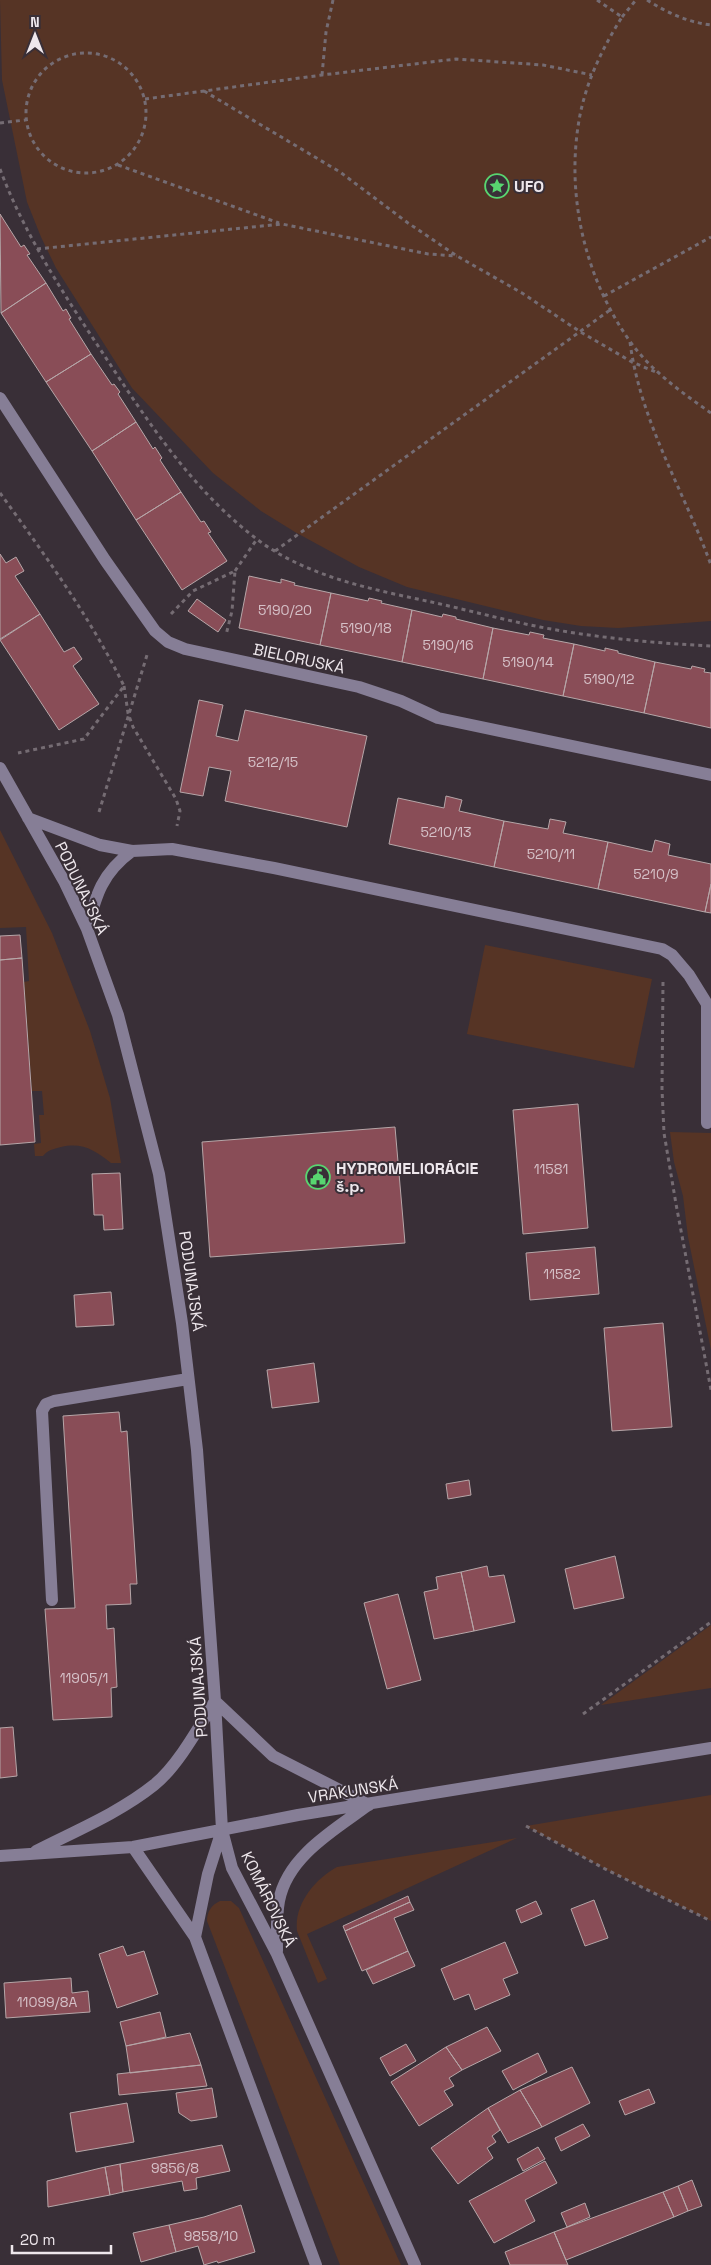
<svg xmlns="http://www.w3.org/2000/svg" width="711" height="2265" viewBox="0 0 711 2265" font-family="'Space Grotesk',sans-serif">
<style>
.green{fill:#563425}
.building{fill:#894d57;stroke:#b6a6a8}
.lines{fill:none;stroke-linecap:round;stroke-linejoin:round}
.path{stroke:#756c73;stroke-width:3;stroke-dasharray:4 4;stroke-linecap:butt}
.minor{stroke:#867e96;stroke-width:12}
.labels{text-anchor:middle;stroke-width:4;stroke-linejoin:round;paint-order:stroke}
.number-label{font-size:14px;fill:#d5c0c7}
.poi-label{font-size:16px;font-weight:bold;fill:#eee7ec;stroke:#392f37;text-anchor:start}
.street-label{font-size:16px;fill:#eee7ec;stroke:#392f37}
</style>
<rect width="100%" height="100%" fill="#392f37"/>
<path class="green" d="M 0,0 L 711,0 L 711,621 L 618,628 L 581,626 L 543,620 L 407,587 L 359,567 L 295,532 L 261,511 L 213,473 L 132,388 L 56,268 L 41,237 L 27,202 L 2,80 Z
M 0,830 L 52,933 L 90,1031 L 110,1098 L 121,1163 L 111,1163 C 95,1150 82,1142 61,1147 C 53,1149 48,1150 43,1156 L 35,1156 L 34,1144 L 41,1143 L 39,1115 L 44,1115 L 42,1091 L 32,1091 L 24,982 L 29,981 L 26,927 L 0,928 Z
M 485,945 L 652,979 L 634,1068 L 467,1034 Z
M 670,1132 L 711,1133 L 711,1350 L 688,1237 L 683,1196 L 674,1162 Z
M 711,1625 L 711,1688 L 601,1705 Z
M 711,1795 L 711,1921 L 607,1870 L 526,1826 Z
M 517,1838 L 307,1934 L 327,1979 L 318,1983 L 297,1931 C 294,1904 315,1879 337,1867 Z
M 220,1901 L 231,1901 L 239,1908 L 401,2265 L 340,2265 L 207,1921 C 207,1912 211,1905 220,1901 Z"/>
<path class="building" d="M 0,214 L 21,247 L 24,245 L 30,254 L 27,255 L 46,283 L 1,313 Z
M 46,283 L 63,311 L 66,309 L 71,318 L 69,319 L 91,354 L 46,382 L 1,313 Z
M 91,354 L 112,385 L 114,384 L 120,392 L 118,394 L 136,422 L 92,451 L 46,382 Z
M 136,422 L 153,449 L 155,447 L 162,458 L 160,460 L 181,492 L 136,520 L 92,451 Z
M 181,492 L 201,522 L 204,521 L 211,532 L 208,533 L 227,561 L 182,590 L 136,520 Z
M 0,554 L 6,563 L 16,557 L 24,571 L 15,576 L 40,614 L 0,639 Z
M 249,576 L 281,583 L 281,579 L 295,583 L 294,585 L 331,593 L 320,645 L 239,628 Z
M 331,593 L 368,601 L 369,598 L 382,601 L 381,603 L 412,610 L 402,662 L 320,645 Z
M 197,599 L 226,620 L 218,632 L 188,611 Z
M 412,610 L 442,617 L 443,614 L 456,617 L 456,619 L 493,628 L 483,679 L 402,662 Z
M 40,614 L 64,652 L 74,647 L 82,659 L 73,666 L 99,704 L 59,730 L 0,640 Z
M 493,628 L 529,635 L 530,632 L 544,635 L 543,638 L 574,644 L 563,696 L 483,679 Z
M 574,644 L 605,651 L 605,648 L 618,651 L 618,653 L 655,662 L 644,713 L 563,696 Z
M 655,662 L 691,669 L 692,666 L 705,669 L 704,672 L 711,673 L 711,728 L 644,713 Z
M 199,700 L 223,705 L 216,736 L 238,741 L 245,710 L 367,736 L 347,827 L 225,801 L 231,771 L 209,767 L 203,796 L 180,792 Z
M 446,796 L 462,800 L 459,811 L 504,821 L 494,867 L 389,844 L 398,798 L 444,808 Z
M 550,819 L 566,822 L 563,833 L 608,842 L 598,889 L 494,867 L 504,821 L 548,829 Z
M 655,840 L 670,844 L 668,855 L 711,864 L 711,884 L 705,912 L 598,889 L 608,842 L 652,852 Z
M 711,884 L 711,913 L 705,912 Z
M 20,935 L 22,958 L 0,960 L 0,936 Z
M 22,958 L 35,1142 L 0,1145 L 0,960 Z
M 578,1104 L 588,1228 L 523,1234 L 513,1110 Z
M 395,1127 L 405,1243 L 210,1257 L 202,1142 Z
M 120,1173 L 123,1229 L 104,1230 L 103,1215 L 94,1215 L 92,1174 Z
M 595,1247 L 599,1294 L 530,1300 L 526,1253 Z
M 111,1292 L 114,1325 L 76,1327 L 74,1295 Z
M 663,1323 L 672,1427 L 612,1431 L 604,1328 Z
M 314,1363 L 319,1402 L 272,1408 L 267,1370 Z
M 119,1412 L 121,1432 L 127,1431 L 137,1584 L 130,1584 L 131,1604 L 106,1605 L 107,1629 L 114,1628 L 117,1687 L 111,1688 L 112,1717 L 53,1720 L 45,1609 L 75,1608 L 63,1416 Z
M 469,1480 L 471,1495 L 448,1499 L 446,1484 Z
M 615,1556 L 624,1598 L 574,1609 L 565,1569 Z
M 487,1566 L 489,1577 L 504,1575 L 515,1622 L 474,1631 L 461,1572 Z
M 461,1572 L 474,1631 L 434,1639 L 424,1592 L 438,1589 L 436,1577 Z
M 398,1594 L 421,1680 L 387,1689 L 364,1603 Z
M 13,1727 L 17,1776 L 0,1778 L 0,1728 Z
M 408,1896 L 410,1902 L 345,1931 L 343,1926 Z
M 594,1900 L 608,1938 L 585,1946 L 571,1909 Z
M 536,1901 L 542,1914 L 521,1923 L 516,1910 Z
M 410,1902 L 414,1910 L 394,1918 L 408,1951 L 362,1971 L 345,1931 Z
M 505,1942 L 518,1973 L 503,1979 L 510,1995 L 475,2010 L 469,1994 L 454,2000 L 441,1969 Z
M 123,1946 L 127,1956 L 144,1951 L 158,1994 L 117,2008 L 99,1954 Z
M 408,1951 L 415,1966 L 373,1984 L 366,1970 Z
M 71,1978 L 72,1993 L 88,1991 L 90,2012 L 6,2018 L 4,1983 Z
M 160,2012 L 166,2037 L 126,2046 L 120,2022 Z
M 487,2027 L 501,2051 L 462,2070 L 446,2047 Z
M 190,2033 L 201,2065 L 130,2073 L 126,2046 Z
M 406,2044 L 416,2061 L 390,2076 L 380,2058 Z
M 446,2047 L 462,2070 L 449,2078 L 454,2086 L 444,2091 L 453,2105 L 419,2126 L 391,2082 Z
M 538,2053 L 547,2072 L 513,2090 L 502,2071 Z
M 201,2065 L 207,2086 L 119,2095 L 117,2074 Z
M 572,2067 L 590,2103 L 542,2127 L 520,2090 Z
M 212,2088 L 217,2117 L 191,2121 L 179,2113 L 176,2093 Z
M 649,2089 L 655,2103 L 625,2115 L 619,2101 Z
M 520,2090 L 542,2127 L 508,2143 L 488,2108 Z
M 127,2103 L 134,2142 L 76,2152 L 70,2113 Z
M 488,2108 L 500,2130 L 492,2136 L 496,2142 L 487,2148 L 493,2158 L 458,2184 L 431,2148 Z
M 583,2124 L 590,2136 L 561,2151 L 555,2138 Z
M 222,2145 L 230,2171 L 196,2178 L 197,2189 L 184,2191 L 182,2181 L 123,2192 L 120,2164 Z
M 538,2147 L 545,2159 L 523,2171 L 517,2159 Z
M 545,2161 L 557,2183 L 525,2200 L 535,2221 L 494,2243 L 469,2201 Z
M 120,2164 L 123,2192 L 110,2195 L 105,2167 Z
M 105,2167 L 110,2195 L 48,2207 L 47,2181 Z
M 692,2180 L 702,2206 L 688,2211 L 678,2186 Z
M 678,2186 L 688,2211 L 674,2217 L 663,2192 Z
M 663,2192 L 674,2217 L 566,2260 L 554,2232 Z
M 585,2203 L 590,2217 L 567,2227 L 561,2213 Z
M 241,2205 L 255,2252 L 218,2263 L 217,2261 L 204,2265 L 198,2246 L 176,2252 L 169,2225 L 204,2217 Z
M 169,2225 L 176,2252 L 141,2262 L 133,2233 Z
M 554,2232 L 568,2265 L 510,2265 L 505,2252 Z"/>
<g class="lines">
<path class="path" d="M 597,0 L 622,17 C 603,47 587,80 580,115 C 565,192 584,276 629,340 C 650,370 681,392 711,413
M 647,0 C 668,13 687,22 711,25
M 622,17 L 636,0
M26 113a60 60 0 1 1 120 0a60 60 0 1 1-120 0Z
M 322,75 L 326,32 L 333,0
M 204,91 L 340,172 L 408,223 L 457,256 L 522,293 L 579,331 L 632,362 L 658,373
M 145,99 L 322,75 L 456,59 L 543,65 L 592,75
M 0,123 L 25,120
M 118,165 L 279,223
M 0,169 C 25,236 65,296 104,355 C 148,422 193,491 258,540 C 309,578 376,590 436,603 C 471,611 505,620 540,627 C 597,638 654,643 711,646
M 37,249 L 282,224 L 428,254 L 457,256
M 604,296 L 711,237
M 630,342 C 640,421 684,491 711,565
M 0,493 C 45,555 90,617 124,686 L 84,739 L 18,753
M 275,551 L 610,310
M 235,571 L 257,539
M 171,614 L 193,591 L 235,571 L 232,611 L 226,635
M 124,686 L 128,713 L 133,727 L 176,799 L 180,811 L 177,826
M 99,812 L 147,655
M 663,982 L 662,1089 L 664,1133 L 676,1204 L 711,1390
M 583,1714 L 711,1622
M 526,1826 L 607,1870 L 711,1921"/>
<path class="minor" d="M 0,398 L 105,560 L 155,631 L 168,642 L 185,649 L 359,687 L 401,701 L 438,718 L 711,775
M 0,768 L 64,881 L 87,929 L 118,1015 L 159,1174 L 182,1323 L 197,1450 L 215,1701 L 222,1830 L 232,1868 L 277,1954 L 415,2265
M 28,818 L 100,845 L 132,851 L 172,849 L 274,868 L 662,949 L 672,955 L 689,975 L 707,1004 L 707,1123
M 87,929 C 96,895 102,873 132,851
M 52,1600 L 42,1411 L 46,1404 L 54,1401 L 188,1379
M 215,1701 L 273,1756 L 369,1805
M 133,1847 L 195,1937 L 316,2265
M 36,1851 C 75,1831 119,1813 154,1785 C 177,1767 199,1727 215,1701
M 0,1856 L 133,1847 L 298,1815 L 711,1748
M 195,1937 L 208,1874 L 222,1830
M 277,1951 C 277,1935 276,1917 279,1901 C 287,1857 334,1830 367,1806"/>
</g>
<defs>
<g id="sight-ring" transform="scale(1.25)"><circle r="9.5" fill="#392f37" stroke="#58d570" stroke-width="1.5"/><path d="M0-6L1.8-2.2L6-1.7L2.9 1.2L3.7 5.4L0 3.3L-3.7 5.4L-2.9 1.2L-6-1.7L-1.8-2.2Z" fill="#58d570"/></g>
<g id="civic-ring" transform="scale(1.25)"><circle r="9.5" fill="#392f37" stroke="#58d570" stroke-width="1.5"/><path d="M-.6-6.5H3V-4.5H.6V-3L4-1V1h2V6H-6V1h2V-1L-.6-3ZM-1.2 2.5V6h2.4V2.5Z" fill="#58d570"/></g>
</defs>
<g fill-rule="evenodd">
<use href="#sight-ring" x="497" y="186"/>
<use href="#civic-ring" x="318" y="1177"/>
</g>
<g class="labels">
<g class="number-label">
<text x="285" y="615">5190/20</text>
<text x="366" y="633">5190/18</text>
<text x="448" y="650">5190/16</text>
<text x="528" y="667">5190/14</text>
<text x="609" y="684">5190/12</text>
<text x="273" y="767">5212/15</text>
<text x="446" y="837">5210/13</text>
<text x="551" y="859">5210/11</text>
<text x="656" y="879">5210/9</text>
<text x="551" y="1174">11581</text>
<text x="562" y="1279">11582</text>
<text x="84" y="1683">11905/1</text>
<text x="47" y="2007">11099/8A</text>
<text x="175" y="2173">9856/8</text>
<text x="211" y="2241">9858/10</text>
</g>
<g class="poi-label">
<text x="514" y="192">UFO</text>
<text x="336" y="1174">HYDROMELIORÁCIE<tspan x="336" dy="18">š.p.</tspan></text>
</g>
<g class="street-label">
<text transform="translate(299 658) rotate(12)" y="6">BIELORUSKÁ</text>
<text transform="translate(82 888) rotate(64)" y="6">PODUNAJSKÁ</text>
<text transform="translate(192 1281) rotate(82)" y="6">PODUNAJSKÁ</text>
<text transform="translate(198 1687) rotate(-94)" y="6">PODUNAJSKÁ</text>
<text transform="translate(353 1790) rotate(-9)" y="6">VRAKUNSKÁ</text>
<text transform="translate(269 1899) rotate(64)" y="6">KOMÁROVSKÁ</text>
</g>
</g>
<g transform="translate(35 35)" stroke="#392f37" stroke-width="4" paint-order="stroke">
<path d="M0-4L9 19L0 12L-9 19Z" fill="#eee7ec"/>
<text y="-8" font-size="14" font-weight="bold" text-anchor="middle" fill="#eee7ec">N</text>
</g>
<path d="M12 2245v8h99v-8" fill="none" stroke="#eee7ec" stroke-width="2.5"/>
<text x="20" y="2245" font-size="15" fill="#eee7ec" stroke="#392f37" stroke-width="4" paint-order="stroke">20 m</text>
</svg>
